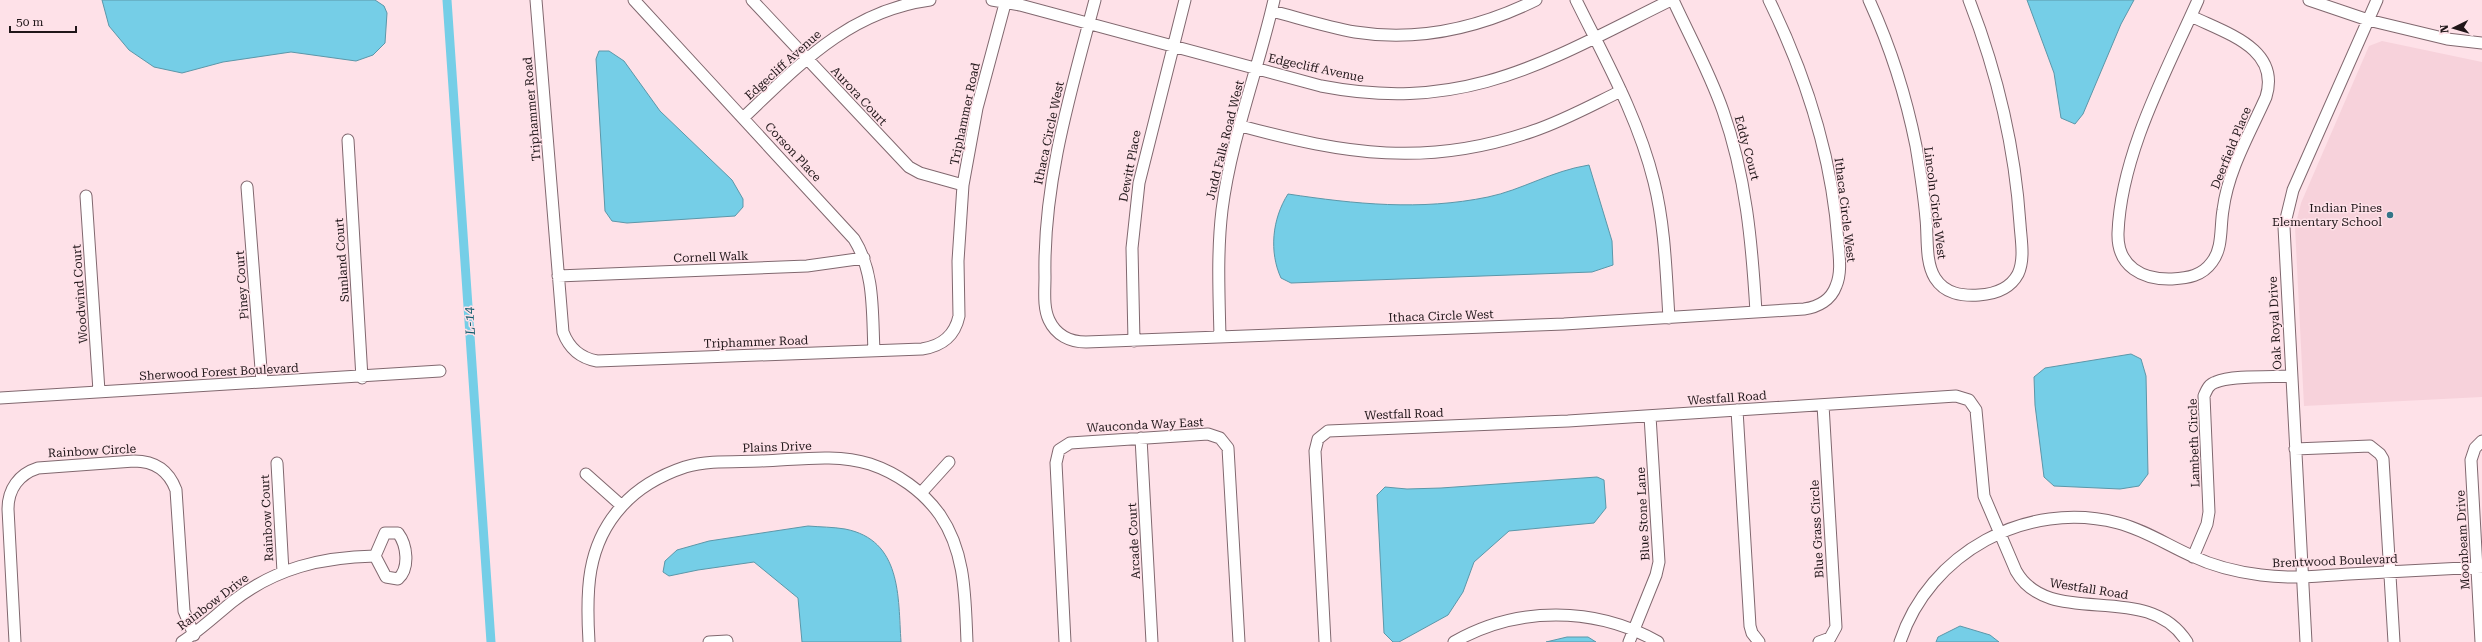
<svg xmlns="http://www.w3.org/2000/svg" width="2482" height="642" viewBox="0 0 2482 642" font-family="'Roboto Serif',serif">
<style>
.built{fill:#f7d2db}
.water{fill:#75cee7;stroke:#5c97a9}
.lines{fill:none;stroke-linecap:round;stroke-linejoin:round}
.canal{stroke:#75cee7;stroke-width:9}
.minor-casing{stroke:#81686f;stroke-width:13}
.minor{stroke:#fff;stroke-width:11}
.poi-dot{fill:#347588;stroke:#fee1e8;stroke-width:1.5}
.labels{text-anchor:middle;stroke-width:3;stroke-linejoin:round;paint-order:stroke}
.street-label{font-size:12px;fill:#201619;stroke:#fee1e8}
.poi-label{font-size:12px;fill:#201619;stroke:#fee1e8;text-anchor:end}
.water-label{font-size:13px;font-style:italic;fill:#0e5a6c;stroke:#fee1e8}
</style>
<rect width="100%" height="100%" fill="#fee1e8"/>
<path class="built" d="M 2382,41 L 2482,62 L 2482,397 L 2304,406 L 2295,227 L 2301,203 L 2369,46 Z"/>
<path class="water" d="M 102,0 L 375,0 L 384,6 L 387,13 L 385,43 L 373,55 L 356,61 L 291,52 L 223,62 L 182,73 L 154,67 L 129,50 L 109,26 Z
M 2027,0 L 2134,0 L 2121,24 L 2083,114 L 2075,124 L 2061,118 L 2054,73 Z
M 599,51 L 609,51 L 624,61 L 660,111 L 732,180 L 743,199 L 743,207 L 735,216 L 627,223 L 612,221 L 605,211 L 596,59 Z
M 1589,165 L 1612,241 L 1613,265 L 1592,272 L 1291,283 L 1281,278 C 1269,252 1272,219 1288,194 C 1355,204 1420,211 1488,197 C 1522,190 1551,171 1589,165 Z
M 2131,354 L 2141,359 L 2146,376 L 2148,474 L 2139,486 L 2120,489 L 2054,486 L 2044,477 L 2035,405 L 2034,377 L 2045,368 Z
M 1597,477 L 1604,480 L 1606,508 L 1594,523 L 1509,531 L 1474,562 L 1463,592 L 1448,615 L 1399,642 L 1393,642 L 1384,633 L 1377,495 L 1385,487 L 1407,489 L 1441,488 Z
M 808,526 C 820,527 833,527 845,529 C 902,540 898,597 901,642 L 802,642 L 798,598 L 754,562 L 698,570 L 669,576 L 663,572 L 665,561 L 677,550 L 709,541 Z
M 1960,626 L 1990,635 L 1999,642 L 1936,642 L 1938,637 Z
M 1567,637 L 1588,637 L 1596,642 L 1546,642 Z"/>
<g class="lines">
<path class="canal" d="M 447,0 L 491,642"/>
<g class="minor-casing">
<path id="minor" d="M 536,0 L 563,332 C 569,348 580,358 597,361 L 922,349 C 942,346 955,335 959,316 L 958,261 L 963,185 L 977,108 L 1006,0
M 634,0 L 854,239 C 875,273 872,312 874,351
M 752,0 L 909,167 L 920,173 L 963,185
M 992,0 L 1020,5 L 1321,86 C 1466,114 1547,61 1671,0
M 1095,0 C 1071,91 1043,182 1045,277 C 1045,291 1043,307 1049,320 C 1056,335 1070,342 1086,342 L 1564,324 L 1804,309 C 1818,307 1831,300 1836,286 C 1842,272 1839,255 1838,241 C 1832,156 1806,76 1769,0
M 1576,0 C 1605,59 1638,117 1654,182 C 1665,226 1666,272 1669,318
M 1673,0 C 1690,37 1710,73 1723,111 C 1746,176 1752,244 1756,312
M 1869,0 C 1890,46 1906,96 1916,146 C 1920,170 1924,195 1926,219 C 1928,237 1925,262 1935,278 C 1945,294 1962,296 1979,295 C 1995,294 2010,289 2018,274 C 2025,259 2021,240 2020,224 C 2015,148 1997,72 1969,0
M 2309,0 L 2368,20 L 2447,39 L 2482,43
M 1272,11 C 1299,18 1327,27 1355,32 C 1418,42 1479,28 1536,0
M 2191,16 C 2225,33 2281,48 2266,97 C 2250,133 2228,170 2223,210 C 2220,227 2223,248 2212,262 C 2202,276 2188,278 2172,279 C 2143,280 2117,267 2118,233 C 2121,154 2166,72 2198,0
M 743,118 C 800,64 849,11 930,0
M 1241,126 C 1345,154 1427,168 1533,131 C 1563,121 1592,105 1621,91
M 348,140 L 362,378
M 247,187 L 262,382
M 86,196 L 99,391
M 558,276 L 807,266 L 864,258
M 1220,337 C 1219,294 1217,252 1222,210 C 1231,139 1258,70 1274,0
M 1134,341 L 1132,248 L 1139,183 L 1185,0
M 0,398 L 440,371
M 1737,410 L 1750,626 L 1752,633 L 1759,642
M 1141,438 L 1152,642
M 2295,449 L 2370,446 L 2380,454 L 2383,459 L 2394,642
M 277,463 L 283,572
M 586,474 L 622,506
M 921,493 L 949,462
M 385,533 L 398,533 C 407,545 410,568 398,579 L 386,577 L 375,556 Z
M 2193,557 L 2207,524 L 2209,512 L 2204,396 C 2207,389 2209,384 2216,382 C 2231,375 2273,377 2291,376
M 15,642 L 8,509 C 8,489 19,474 38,468 L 134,461 C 155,461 169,471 176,490 L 184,611 L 194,635
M 182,642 C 200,630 215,616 232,602 C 275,568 322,557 375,556
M 589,642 C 586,592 586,545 622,506 C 639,487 661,475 685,467 C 709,460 736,462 760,461 C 796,460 835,453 870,464 C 897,473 923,491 940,515 C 966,553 965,598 967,642
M 709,642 L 727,641
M 1065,642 L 1056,463 L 1059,450 L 1070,443 L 1208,434 L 1220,438 L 1228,448 L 1239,642
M 1325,642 L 1315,451 L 1318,439 L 1328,431 L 1568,421 L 1956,396 L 1969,400 L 1976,410 L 1984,496 L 2016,571 C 2050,631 2147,578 2187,642
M 1454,642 C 1517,606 1595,606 1658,642
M 1629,642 L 1656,575 L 1659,562 L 1650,416
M 1819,642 L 1830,638 L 1836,627 L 1823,405
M 1900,642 C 1929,553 2027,499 2118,523 C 2145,530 2167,545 2192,556 C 2213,566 2237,572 2261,575 C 2290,579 2320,576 2349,574 C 2393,572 2438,569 2482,567
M 2306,642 L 2284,227 L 2293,190 L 2377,0
M 2481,642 L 2471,460 L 2475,448 L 2482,441"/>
</g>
<use href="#minor" class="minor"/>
</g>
<circle class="poi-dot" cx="2390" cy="215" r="4"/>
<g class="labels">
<g class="street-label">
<text transform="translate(783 65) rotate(-42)" y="4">Edgecliff Avenue</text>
<text transform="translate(1316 68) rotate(12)" y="4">Edgecliff Avenue</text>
<text transform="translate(859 96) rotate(47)" y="4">Aurora Court</text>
<text transform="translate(532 109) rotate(-95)" y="4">Triphammer Road</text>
<text transform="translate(965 114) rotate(-78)" y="4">Triphammer Road</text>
<text transform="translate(1049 133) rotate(-78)" y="4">Ithaca Circle West</text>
<text transform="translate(1225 140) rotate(-76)" y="4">Judd Falls Road West</text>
<text transform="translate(1747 148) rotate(75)" y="4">Eddy Court</text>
<text transform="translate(2231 148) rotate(-68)" y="4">Deerfield Place</text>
<text transform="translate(793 152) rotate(47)" y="4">Corson Place</text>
<text transform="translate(1130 166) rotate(-79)" y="4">Dewitt Place</text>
<text transform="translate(1935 203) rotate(83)" y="4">Lincoln Circle West</text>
<text transform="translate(1845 210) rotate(83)" y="4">Ithaca Circle West</text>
<text transform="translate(711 257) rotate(-2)" y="4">Cornell Walk</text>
<text transform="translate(342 260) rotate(-94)" y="4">Sunland Court</text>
<text transform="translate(242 285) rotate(-94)" y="4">Piney Court</text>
<text transform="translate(80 294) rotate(-94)" y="4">Woodwind Court</text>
<text transform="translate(1441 316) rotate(-2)" y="4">Ithaca Circle West</text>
<text transform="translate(2275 323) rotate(-93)" y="4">Oak Royal Drive</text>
<text transform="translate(756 342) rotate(-2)" y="4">Triphammer Road</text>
<text transform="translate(219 372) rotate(-3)" y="4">Sherwood Forest Boulevard</text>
<text transform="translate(1727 398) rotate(-4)" y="4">Westfall Road</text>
<text transform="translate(1404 414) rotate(-2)" y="4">Westfall Road</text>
<text transform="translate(1145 425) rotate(-3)" y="4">Wauconda Way East</text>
<text transform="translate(2194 443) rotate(-92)" y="4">Lambeth Circle</text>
<text transform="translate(777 447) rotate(-2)" y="4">Plains Drive</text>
<text transform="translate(92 451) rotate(-3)" y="4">Rainbow Circle</text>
<text transform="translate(1643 514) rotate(-93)" y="4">Blue Stone Lane</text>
<text transform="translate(267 518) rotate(-93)" y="4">Rainbow Court</text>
<text transform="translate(1817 529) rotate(-93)" y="4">Blue Grass Circle</text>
<text transform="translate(2463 540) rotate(-93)" y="4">Moonbeam Drive</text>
<text transform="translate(1134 541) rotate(-93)" y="4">Arcade Court</text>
<text transform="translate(2335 561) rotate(-2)" y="4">Brentwood Boulevard</text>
<text transform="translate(2089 589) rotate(9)" y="4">Westfall Road</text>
<text transform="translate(213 602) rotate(-37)" y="4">Rainbow Drive</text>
</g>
<g class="poi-label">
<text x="2382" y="212">Indian Pines<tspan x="2382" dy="14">Elementary School</tspan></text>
</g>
<g class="water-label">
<text transform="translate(469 321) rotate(-94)" y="5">L-14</text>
</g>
</g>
<g transform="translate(2454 28) rotate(265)" stroke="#fee1e8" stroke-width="3" paint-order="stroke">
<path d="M0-3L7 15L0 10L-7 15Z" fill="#201619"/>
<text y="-6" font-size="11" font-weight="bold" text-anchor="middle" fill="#201619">N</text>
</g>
<path d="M10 26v6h66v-6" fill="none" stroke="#201619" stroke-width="2"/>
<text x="16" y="26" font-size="12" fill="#201619" stroke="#fee1e8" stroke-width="3" paint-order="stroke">50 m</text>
</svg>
